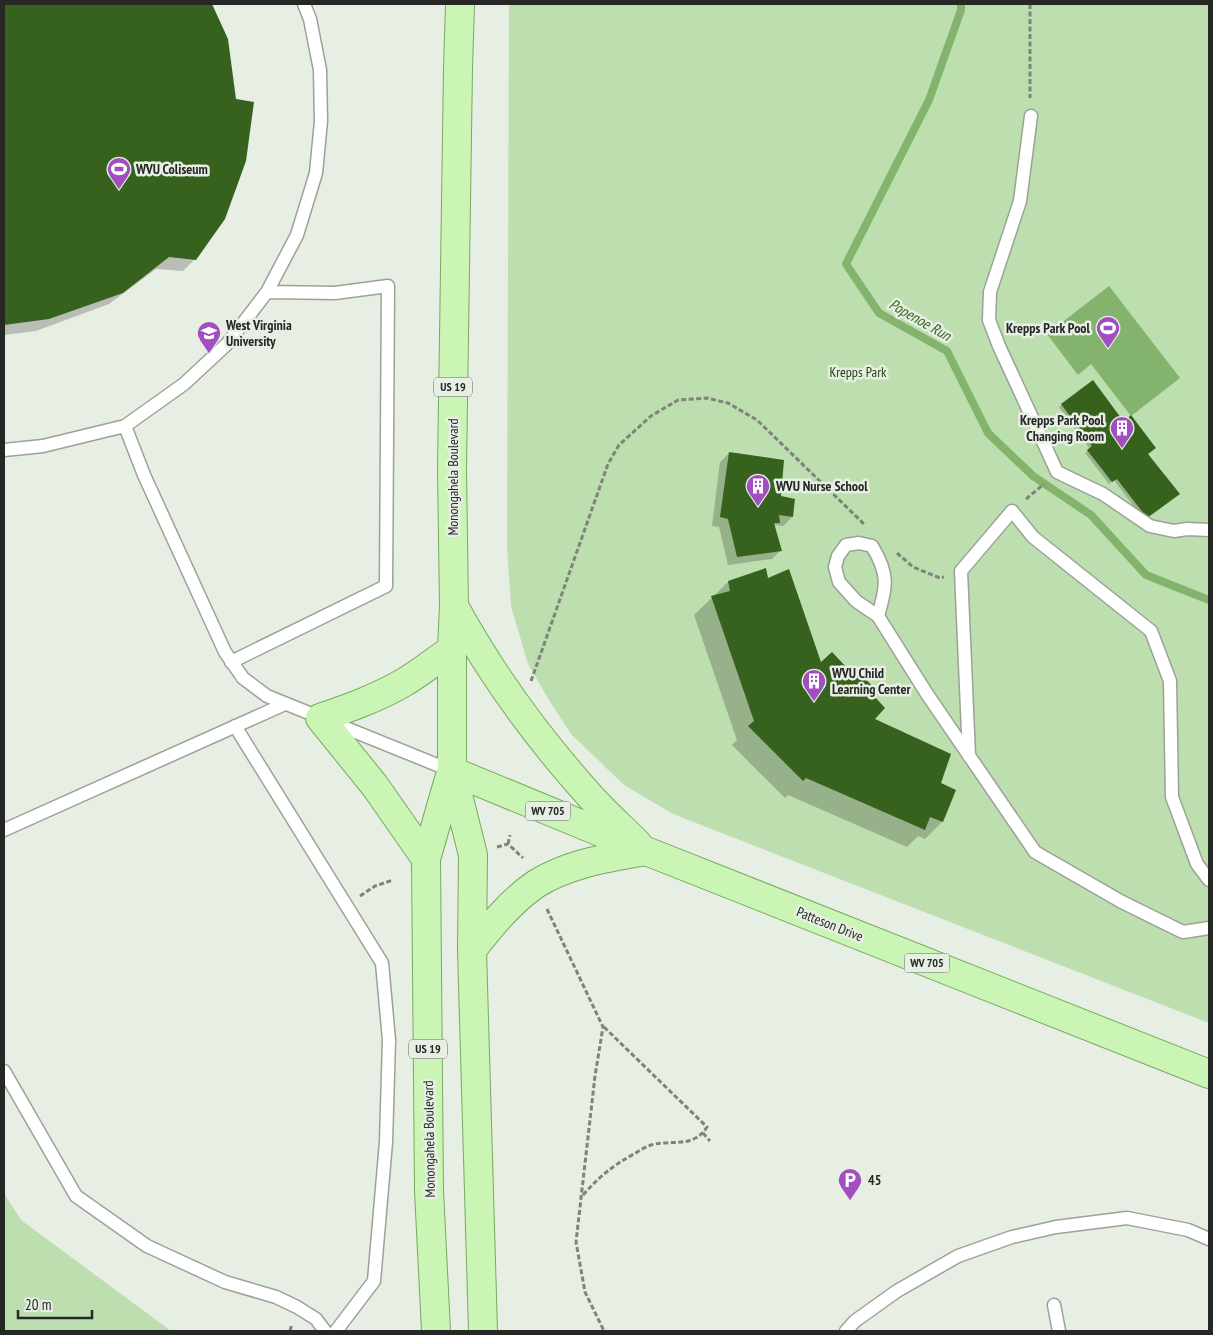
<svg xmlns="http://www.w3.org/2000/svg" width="1213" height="1335" viewBox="0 0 1213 1335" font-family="'PT Sans Narrow',sans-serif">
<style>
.green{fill:#bddeae}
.water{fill:#83b36c}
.shadow{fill:#0003}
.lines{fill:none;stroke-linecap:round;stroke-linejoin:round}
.stream{stroke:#83b36c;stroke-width:8}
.building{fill:#36621d}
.lane-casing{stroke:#9ba298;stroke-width:15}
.primary-casing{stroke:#79a961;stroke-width:30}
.path{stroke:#7f837c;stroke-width:3;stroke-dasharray:5 2.5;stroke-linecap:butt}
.lane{stroke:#fff;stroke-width:12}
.primary{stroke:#caf5b4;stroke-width:28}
.labels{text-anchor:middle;stroke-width:5;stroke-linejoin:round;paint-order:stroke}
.shield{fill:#e7eee3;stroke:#5f635d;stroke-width:1}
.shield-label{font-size:12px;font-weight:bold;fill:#252824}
.poi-label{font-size:14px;font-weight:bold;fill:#252824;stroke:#e7eee3;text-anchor:start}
.park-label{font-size:14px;fill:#234312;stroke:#e7eee3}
.street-label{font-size:14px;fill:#252824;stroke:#e7eee3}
.water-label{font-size:15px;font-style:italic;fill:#38651f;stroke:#e7eee3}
</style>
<rect width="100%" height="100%" fill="#e7eee3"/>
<path class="green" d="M 509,4 L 1209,4 L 1209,1023 L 673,814 L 624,785 L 571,734 L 549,700 L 528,664 L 511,606 L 507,547 Z
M 4,1193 L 21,1220 L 171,1331 L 4,1331 Z"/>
<path class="water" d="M 1109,286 L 1180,378 L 1131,416 L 1091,364 L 1078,375 L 1047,334 Z"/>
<path class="shadow" d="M 4,4 L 210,4 L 227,40 L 195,259 L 183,271 L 156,269 L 109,304 L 36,331 L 4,335 Z
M 1092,382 L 1178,494 L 1144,520 L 1114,480 L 1109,484 L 1085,453 L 1090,449 L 1059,407 Z
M 729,453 L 780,497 L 792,517 L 783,526 L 776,525 L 774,527 L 781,550 L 772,559 L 728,565 L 719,527 L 712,526 L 720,462 Z
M 767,579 L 820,664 L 874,697 L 873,719 L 939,784 L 955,791 L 942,822 L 925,839 L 918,836 L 907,847 L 788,795 L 785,798 L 732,745 L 737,740 L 694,615 L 728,582 Z"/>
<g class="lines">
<path class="stream" d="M 961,4 L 961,10 L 929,100 L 846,264 L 879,313 L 947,351 L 988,433 L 1033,476 L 1091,515 L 1146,575 L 1209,600"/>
</g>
<path class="building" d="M 4,4 L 212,4 L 228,39 L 236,99 L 254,102 L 246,161 L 225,219 L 196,260 L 169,257 L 123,293 L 49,319 L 4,325 Z
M 1093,380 L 1124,422 L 1131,415 L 1156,448 L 1148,454 L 1180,494 L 1147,518 L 1117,479 L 1112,482 L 1087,450 L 1092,446 L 1061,404 Z
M 729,452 L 784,460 L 781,496 L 795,499 L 793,517 L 779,515 L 780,523 L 774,523 L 782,551 L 737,557 L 728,519 L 720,517 Z
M 766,568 L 768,578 L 789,569 L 821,662 L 832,652 L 849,670 L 853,666 L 879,693 L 875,697 L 885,708 L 875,719 L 951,754 L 941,783 L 956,790 L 943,822 L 930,817 L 925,830 L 806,778 L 803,781 L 748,726 L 754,721 L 711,596 L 730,591 L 728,581 Z"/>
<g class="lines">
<g class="lane-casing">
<path id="lane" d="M 1031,116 L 1020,201 L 990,292 L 989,320 L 999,346 L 1057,472 L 1103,494 L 1150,526 L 1174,531 L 1187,529 L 1209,530
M 125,426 L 144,475 L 225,652 L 243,678 L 267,696 L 452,771
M 4,450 L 43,446 L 125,426 L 184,384 L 227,344 L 267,292 L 297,235 L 316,173 L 321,121 L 320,70 L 310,19 L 304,4
M 878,616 C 887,586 889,574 872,546 L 859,543 L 846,545 L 838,556 L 835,567 L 839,582 L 856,601 L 878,616 L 927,694 L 1035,852 L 1122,902 L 1183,932 L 1209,928
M 231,662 L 386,586 L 388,286 L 335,293 L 267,292
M 235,726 L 382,963 L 389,1040 L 386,1142 L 374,1281 L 336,1331
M 969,756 L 961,571 L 1012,511 L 1033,537 L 1151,631 L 1170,681 L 1172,797 L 1197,864 L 1209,880
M 4,830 L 285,704
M 4,1071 L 76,1196 L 147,1246 L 225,1282 L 276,1297 L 297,1307 L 316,1319 L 325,1331
M 1054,1305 L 1059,1331
M 846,1331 L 855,1321 L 897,1291 L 958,1256 L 1012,1237 L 1056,1227 L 1127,1218 L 1188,1230 L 1209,1239"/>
</g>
<g class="primary-casing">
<path id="primary" d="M 460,4 L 458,68 L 452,470 L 454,606 L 452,649 L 452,771 L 473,855 L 472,950 L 483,1331
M 454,606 C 491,674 537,737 589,795 C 604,812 621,827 637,843
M 452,771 L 646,851 L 1209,1074
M 426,859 L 375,786 L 320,718 C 349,708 377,698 403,683 C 420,673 436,660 452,649
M 472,950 C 491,926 511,901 536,884 C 569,863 608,858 646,851
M 436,1331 L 429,1191 L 426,859 L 451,772"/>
</g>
<path class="path" d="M 1030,4 L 1030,98
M 1026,499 L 1044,484
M 897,553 L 913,567 L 940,578 L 944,577
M 531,681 L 608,464 L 619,445 L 651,416 L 678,400 L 707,398 L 728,403 L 757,420 L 864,524
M 508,844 L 510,835
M 497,847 L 508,844 L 523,858
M 360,896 L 375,886 L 393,880
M 547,909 L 603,1027 L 595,1076 L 576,1242 L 585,1292 L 604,1331
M 703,1133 L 710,1141
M 583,1195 C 599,1177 612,1166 634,1154 C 639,1151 645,1147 651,1145 C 672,1139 693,1149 707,1127 L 604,1027
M 290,1331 L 292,1324"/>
<use href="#lane" class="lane"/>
<use href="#primary" class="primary"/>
</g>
<defs>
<g id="stadium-pin" transform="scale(1.25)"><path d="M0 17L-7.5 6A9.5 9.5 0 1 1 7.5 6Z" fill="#a14fbf" stroke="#e7eee3"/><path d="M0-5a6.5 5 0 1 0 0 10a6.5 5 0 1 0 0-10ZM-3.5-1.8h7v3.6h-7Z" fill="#fff"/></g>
<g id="university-pin" transform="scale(1.25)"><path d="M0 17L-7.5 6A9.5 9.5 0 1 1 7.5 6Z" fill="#a14fbf" stroke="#e7eee3"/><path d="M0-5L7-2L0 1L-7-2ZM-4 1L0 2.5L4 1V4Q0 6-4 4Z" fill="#fff"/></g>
<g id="building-pin" transform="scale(1.25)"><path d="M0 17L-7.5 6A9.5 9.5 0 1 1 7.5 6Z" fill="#a14fbf" stroke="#e7eee3"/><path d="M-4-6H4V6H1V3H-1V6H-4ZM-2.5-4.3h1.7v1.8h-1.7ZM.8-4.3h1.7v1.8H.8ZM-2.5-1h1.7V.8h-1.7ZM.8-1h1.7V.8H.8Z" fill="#fff"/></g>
<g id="parking-pin" transform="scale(1.25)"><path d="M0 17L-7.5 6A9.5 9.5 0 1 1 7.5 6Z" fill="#a14fbf" stroke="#e7eee3"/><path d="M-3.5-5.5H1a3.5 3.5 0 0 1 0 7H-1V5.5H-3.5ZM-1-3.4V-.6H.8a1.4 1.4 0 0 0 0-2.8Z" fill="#fff"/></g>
</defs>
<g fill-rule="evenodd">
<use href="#stadium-pin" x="119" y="169"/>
<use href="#stadium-pin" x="1108" y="328"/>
<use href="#university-pin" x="209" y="333"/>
<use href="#building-pin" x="1122" y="428"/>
<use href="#building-pin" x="758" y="486"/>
<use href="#building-pin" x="814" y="681"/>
<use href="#parking-pin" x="850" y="1180"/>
</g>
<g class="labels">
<g class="shield">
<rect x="434" y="377.5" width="38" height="19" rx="4"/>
<rect x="525.5" y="801.5" width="45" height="19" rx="4"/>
<rect x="904.5" y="953.5" width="45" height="19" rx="4"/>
<rect x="409" y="1039.5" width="38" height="19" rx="4"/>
</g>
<g class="shield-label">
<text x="453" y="391">US 19</text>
<text x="548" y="815">WV 705</text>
<text x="927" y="967">WV 705</text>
<text x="428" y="1053">US 19</text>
</g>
<g class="poi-label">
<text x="136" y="174">WVU Coliseum</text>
<text x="226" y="330">West Virginia<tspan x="226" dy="16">University</tspan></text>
<text x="1090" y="333" text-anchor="end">Krepps Park Pool</text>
<text x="1104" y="425" text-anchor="end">Krepps Park Pool<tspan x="1104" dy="16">Changing Room</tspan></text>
<text x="776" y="491">WVU Nurse School</text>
<text x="832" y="678">WVU Child<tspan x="832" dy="16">Learning Center</tspan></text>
<text x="868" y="1185">45</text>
</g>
<g class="park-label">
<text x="858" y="377">Krepps Park</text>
</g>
<g class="street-label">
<text transform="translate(453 477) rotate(-90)" y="5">Monongahela Boulevard</text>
<text transform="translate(830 924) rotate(22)" y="5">Patteson Drive</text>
<text transform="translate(429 1139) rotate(-91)" y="5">Monongahela Boulevard</text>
</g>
<g class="water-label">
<text transform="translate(920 320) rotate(30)" y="5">Popenoe Run</text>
</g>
</g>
<rect width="1213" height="1335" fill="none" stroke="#252824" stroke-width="10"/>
<path d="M18 1310v8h74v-8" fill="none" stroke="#252824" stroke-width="2.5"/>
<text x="25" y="1310" font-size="15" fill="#252824" stroke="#e7eee3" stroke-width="4" paint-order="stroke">20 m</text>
</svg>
